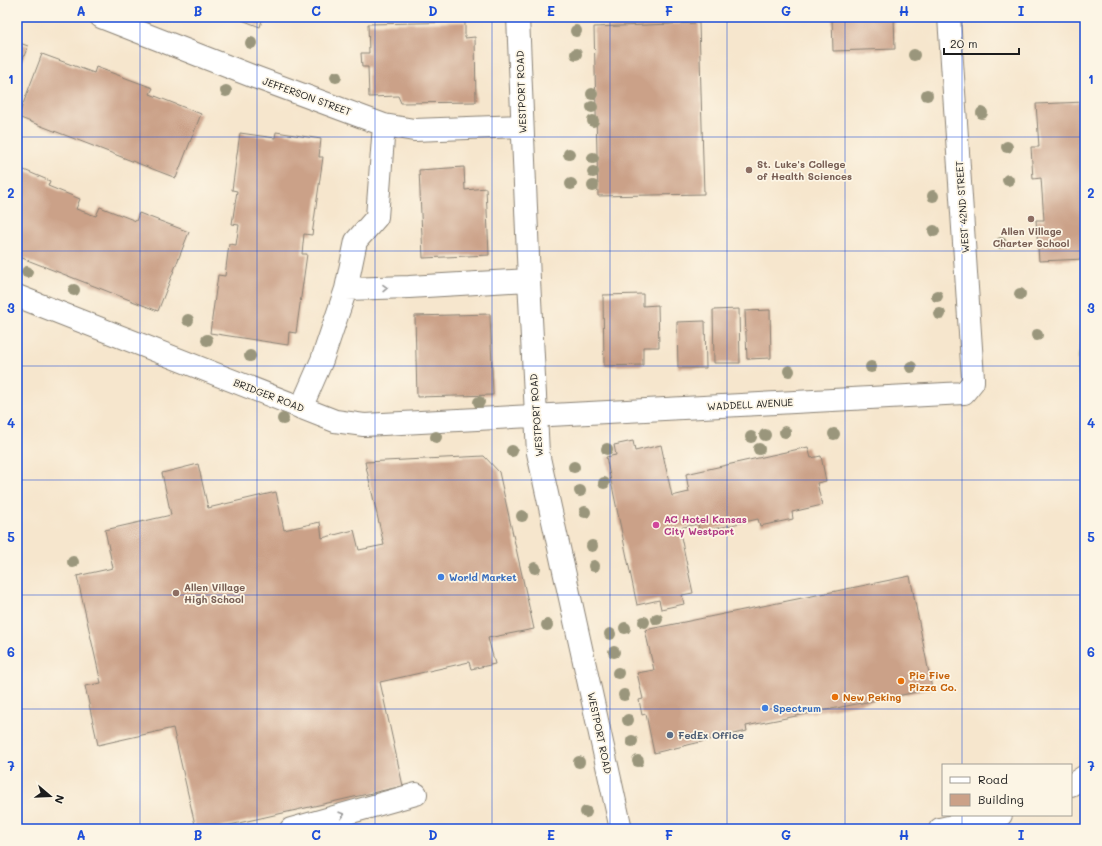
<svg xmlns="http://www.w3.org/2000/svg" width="1102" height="846" viewBox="0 0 1102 846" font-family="Mali,sans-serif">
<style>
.green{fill:#c4d578;stroke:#70784a}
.building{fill:#cba188}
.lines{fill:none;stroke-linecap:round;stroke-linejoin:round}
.minor-casing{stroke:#898174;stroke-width:24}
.minor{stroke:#fff;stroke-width:22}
.tree{fill:#9a967b}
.oneway{stroke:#999}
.grid{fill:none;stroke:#1d4ed8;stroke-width:1;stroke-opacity:0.55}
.education-dot{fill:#8d6e63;stroke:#fcf5e5;stroke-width:1.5}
.hotel-dot{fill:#d1479c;stroke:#fcf5e5;stroke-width:1.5}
.shop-dot{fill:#3f7fe0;stroke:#fcf5e5;stroke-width:1.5}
.food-dot{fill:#e8710a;stroke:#fcf5e5;stroke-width:1.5}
.service-dot{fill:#5c6f8a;stroke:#fcf5e5;stroke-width:1.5}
.labels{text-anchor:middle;stroke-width:3.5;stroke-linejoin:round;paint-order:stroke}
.street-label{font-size:10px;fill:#1c1c1c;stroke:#fcf5e5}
.education-label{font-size:10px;font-weight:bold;fill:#785e54;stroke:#fcf5e5;text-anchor:start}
.hotel-label{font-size:10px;font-weight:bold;fill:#b23c85;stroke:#fcf5e5;text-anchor:start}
.shop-label{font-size:10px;font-weight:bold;fill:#366cbe;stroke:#fcf5e5;text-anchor:start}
.food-label{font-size:10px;font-weight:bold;fill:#c56008;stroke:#fcf5e5;text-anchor:start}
.service-label{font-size:10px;font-weight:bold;fill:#4e5e75;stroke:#fcf5e5;text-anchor:start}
.neatline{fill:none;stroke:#1d4ed8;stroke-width:1.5}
.grid-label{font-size:13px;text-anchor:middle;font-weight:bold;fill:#1d4ed8}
</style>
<rect width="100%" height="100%" fill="#fcf5e5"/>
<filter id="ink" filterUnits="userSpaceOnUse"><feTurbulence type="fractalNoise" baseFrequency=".025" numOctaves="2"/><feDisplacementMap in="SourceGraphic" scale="8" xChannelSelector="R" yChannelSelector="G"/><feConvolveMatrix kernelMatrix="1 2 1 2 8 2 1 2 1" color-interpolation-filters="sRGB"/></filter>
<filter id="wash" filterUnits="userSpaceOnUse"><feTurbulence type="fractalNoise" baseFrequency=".012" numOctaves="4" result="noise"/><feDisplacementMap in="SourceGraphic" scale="16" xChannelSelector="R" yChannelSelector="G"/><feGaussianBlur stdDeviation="0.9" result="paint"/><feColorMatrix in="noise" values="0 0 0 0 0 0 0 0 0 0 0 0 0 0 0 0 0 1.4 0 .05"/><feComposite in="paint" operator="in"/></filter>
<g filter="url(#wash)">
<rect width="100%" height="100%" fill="#f6e6cd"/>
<path class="green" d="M 1083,340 L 1085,340 L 1085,389 C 1076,377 1077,353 1083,340 Z"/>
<g id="blocks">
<path class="building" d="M 243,17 L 263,17 L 260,27 L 242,20 Z
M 832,17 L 894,17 L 895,49 L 833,51 Z
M 465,22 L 465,38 L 475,37 L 476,102 L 401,103 L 398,96 L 369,97 L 368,67 L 362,67 L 361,53 L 369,53 L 368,24 Z
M 699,23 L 704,194 L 598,196 L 594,27 Z
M 17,42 L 28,46 L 17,74 Z
M 42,54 L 94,73 L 96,67 L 153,88 L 150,94 L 201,114 L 176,178 L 18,117 Z
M 1085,102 L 1085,259 L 1039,261 L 1036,220 L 1044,220 L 1041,178 L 1033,179 L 1031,147 L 1039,147 L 1036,104 Z
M 276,132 L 321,139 L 319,157 L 323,157 L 312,235 L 304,234 L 302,254 L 307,254 L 296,333 L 289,332 L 288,345 L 210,333 L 218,275 L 225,276 L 229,244 L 236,245 L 239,225 L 232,224 L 237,191 L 232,190 L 240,133 L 275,138 Z
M 17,167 L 50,181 L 48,186 L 80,199 L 76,209 L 96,216 L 100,207 L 136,221 L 139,213 L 189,232 L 158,311 L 17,256 Z
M 464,167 L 465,190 L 486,188 L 489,255 L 423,258 L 419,170 Z
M 643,294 L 643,306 L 658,305 L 659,347 L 643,347 L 643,365 L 604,366 L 603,295 Z
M 739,309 L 740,363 L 714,363 L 713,310 Z
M 770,310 L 771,358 L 747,359 L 745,311 Z
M 490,314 L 493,395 L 417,397 L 415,316 Z
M 705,321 L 706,368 L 678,368 L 677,322 Z
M 633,441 L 635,451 L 661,445 L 672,496 L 689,492 L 686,474 L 808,447 L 811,458 L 821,456 L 826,481 L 817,483 L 822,505 L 792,512 L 793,519 L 760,526 L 758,519 L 700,532 L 698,524 L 679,528 L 693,593 L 682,595 L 684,604 L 661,609 L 659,600 L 637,605 L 606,457 L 616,455 L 614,445 Z
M 484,456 L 499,472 L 534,629 L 488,638 L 495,664 L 471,669 L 469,662 L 380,682 L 403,786 L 212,829 L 196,829 L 173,728 L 98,745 L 85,686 L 101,683 L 77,576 L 113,568 L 105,530 L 171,515 L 162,473 L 198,464 L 208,508 L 276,492 L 284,530 L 320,522 L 322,538 L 354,530 L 359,550 L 384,545 L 365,462 Z
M 910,576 L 932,689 L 746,726 L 747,731 L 654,753 L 646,714 L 642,715 L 639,700 L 643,699 L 637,673 L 654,670 L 645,630 Z"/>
</g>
</g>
<g filter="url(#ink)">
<use href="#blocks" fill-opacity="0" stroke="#898174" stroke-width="1"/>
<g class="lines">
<g class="minor-casing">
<path id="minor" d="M 101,17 L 252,76 L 384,125 L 414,130 L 522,126
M 518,17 L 529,280 L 538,453 L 621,829
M 346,289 L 409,287 L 529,280
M 17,296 L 335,421 L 364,425 L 964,393 L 973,382 L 973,378 L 949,17
M 301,408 L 322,360 L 346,289 L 356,241 L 377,217 L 384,125
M 1071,785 L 1085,776
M 291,829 L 416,794
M 940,829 L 1001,815"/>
</g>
<use href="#minor" class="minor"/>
</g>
<g class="tree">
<circle cx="576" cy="31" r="6"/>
<circle cx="251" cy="43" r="6"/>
<circle cx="576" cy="54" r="6"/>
<circle cx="914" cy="55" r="6"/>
<circle cx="336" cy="77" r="6"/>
<circle cx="226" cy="91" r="6"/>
<circle cx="592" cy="94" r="6"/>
<circle cx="927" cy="95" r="6"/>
<circle cx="592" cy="107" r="6"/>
<circle cx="982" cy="113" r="6"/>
<circle cx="593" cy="121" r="6"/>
<circle cx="1007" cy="147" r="6"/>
<circle cx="569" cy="154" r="6"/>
<circle cx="593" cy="158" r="6"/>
<circle cx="593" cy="172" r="6"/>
<circle cx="1008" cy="180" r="6"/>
<circle cx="571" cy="184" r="6"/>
<circle cx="593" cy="186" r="6"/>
<circle cx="933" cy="196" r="6"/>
<circle cx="934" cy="231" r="6"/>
<circle cx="1001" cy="243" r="6"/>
<circle cx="27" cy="272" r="6"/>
<circle cx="74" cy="290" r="6"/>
<circle cx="1020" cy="294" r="6"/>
<circle cx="937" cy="296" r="6"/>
<circle cx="940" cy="314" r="6"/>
<circle cx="188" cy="320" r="6"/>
<circle cx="1037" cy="335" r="6"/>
<circle cx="207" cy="340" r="6"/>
<circle cx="250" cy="356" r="6"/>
<circle cx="871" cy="367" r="6"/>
<circle cx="911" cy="367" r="6"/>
<circle cx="789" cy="371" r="6"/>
<circle cx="479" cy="402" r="6"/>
<circle cx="283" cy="419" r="6"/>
<circle cx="785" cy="432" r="6"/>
<circle cx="834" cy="434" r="6"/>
<circle cx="765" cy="435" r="6"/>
<circle cx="436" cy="437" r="6"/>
<circle cx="751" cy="437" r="6"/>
<circle cx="607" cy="449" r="6"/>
<circle cx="759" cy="449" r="6"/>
<circle cx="512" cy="451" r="6"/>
<circle cx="574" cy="467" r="6"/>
<circle cx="604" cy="483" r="6"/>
<circle cx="580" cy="491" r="6"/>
<circle cx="585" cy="512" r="6"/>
<circle cx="522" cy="516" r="6"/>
<circle cx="592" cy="546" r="6"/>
<circle cx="73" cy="562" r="6"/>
<circle cx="594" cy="566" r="6"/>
<circle cx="535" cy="568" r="6"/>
<circle cx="657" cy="619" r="6"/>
<circle cx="644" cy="622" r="6"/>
<circle cx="547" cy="625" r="6"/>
<circle cx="625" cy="628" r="6"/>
<circle cx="610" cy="634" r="6"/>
<circle cx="614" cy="652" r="6"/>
<circle cx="618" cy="673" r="6"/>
<circle cx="624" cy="695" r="6"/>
<circle cx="628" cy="720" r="6"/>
<circle cx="632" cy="741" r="6"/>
<circle cx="638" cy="761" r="6"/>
<circle cx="579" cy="762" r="6"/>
<circle cx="586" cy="812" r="6"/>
</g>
<defs><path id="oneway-chevron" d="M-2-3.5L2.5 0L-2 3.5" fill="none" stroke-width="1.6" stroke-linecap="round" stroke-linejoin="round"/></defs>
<g class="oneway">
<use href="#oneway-chevron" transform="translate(385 288) rotate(-1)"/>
<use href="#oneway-chevron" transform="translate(342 815) rotate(-16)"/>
</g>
</g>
<path class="grid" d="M 140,17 L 140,829M 257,17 L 257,829M 375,17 L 375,829M 492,17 L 492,829M 610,17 L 610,829M 727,17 L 727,829M 845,17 L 845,829M 962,17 L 962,765M 17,137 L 1085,137M 17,251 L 1085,251M 17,366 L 1085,366M 17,480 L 1085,480M 17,595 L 1085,595M 17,709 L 1085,709M 962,815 L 962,829"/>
<g class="education-dot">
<circle cx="749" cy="170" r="4"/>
<circle cx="1031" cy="219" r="4"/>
<circle cx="176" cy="593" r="4"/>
</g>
<circle class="hotel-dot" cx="656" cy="525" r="4"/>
<g class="shop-dot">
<circle cx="441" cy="577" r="4"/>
<circle cx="765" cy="708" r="4"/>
</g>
<g class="food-dot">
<circle cx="901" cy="681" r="4"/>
<circle cx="835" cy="697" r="4"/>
</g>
<circle class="service-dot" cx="670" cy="735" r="4"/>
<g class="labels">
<g class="street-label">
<text transform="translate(521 92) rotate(-92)" y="4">WESTPORT ROAD</text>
<text transform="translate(307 96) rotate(20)" y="4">JEFFERSON STREET</text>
<text transform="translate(962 207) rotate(-94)" y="4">WEST 42ND STREET</text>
<text transform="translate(269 395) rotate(21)" y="4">BRIDGER ROAD</text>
<text transform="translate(750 404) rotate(-3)" y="4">WADDELL AVENUE</text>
<text transform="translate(536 415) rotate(-94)" y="4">WESTPORT ROAD</text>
<text transform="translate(600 733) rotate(78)" y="4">WESTPORT ROAD</text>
</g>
<g class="education-label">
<text x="757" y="168">St. Luke's College<tspan x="757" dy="12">of Health Sciences</tspan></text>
<text x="1031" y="235" text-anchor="middle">Allen Village<tspan x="1031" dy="12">Charter School</tspan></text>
<text x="184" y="591">Allen Village<tspan x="184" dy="12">High School</tspan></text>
</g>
<g class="hotel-label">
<text x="664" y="523">AC Hotel Kansas<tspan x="664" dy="12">City Westport</tspan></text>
</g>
<g class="shop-label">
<text x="449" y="581">World Market</text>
<text x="773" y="712">Spectrum</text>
</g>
<g class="food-label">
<text x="909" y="679">Pie Five<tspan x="909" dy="12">Pizza Co.</tspan></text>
<text x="843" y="701">New Peking</text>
</g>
<g class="service-label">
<text x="678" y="739">FedEx Office</text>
</g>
</g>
<rect width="1102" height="846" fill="none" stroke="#fcf5e5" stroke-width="44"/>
<rect x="942" y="764" width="130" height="52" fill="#fcf5e5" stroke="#a29e95"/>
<rect x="950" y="777" width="20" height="6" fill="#ffffff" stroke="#a29e95"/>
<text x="978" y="784" font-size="12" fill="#1c1c1c">Road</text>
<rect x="950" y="794" width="20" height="12" fill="#cba188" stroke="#a29e95"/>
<text x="978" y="804" font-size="12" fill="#1c1c1c">Building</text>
<g transform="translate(50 796) rotate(109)" stroke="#fcf5e5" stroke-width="3" paint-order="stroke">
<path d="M0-3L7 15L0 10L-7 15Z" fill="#1c1c1c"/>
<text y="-6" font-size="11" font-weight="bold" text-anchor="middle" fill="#1c1c1c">N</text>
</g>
<path d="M944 48v6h75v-6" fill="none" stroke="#1c1c1c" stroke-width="2"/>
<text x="950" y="48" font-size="12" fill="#1c1c1c" stroke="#fcf5e5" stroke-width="3" paint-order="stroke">20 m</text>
<rect x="22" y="22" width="1058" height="802" class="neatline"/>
<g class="grid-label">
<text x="81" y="16">A</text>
<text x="198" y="16">B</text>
<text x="316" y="16">C</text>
<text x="433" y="16">D</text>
<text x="551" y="16">E</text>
<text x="669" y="16">F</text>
<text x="786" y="16">G</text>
<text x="904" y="16">H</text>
<text x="1021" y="16">I</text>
<text x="11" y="84">1</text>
<text x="1091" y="84">1</text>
<text x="11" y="198">2</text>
<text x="1091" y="198">2</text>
<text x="11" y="313">3</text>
<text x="1091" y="313">3</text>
<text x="11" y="428">4</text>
<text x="1091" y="428">4</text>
<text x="11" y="542">5</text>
<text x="1091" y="542">5</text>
<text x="11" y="657">6</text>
<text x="1091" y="657">6</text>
<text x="11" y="771">7</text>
<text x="1091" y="771">7</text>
<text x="81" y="840">A</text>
<text x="198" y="840">B</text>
<text x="316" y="840">C</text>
<text x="433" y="840">D</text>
<text x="551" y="840">E</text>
<text x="669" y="840">F</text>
<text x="786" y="840">G</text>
<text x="904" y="840">H</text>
<text x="1021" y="840">I</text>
</g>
</svg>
